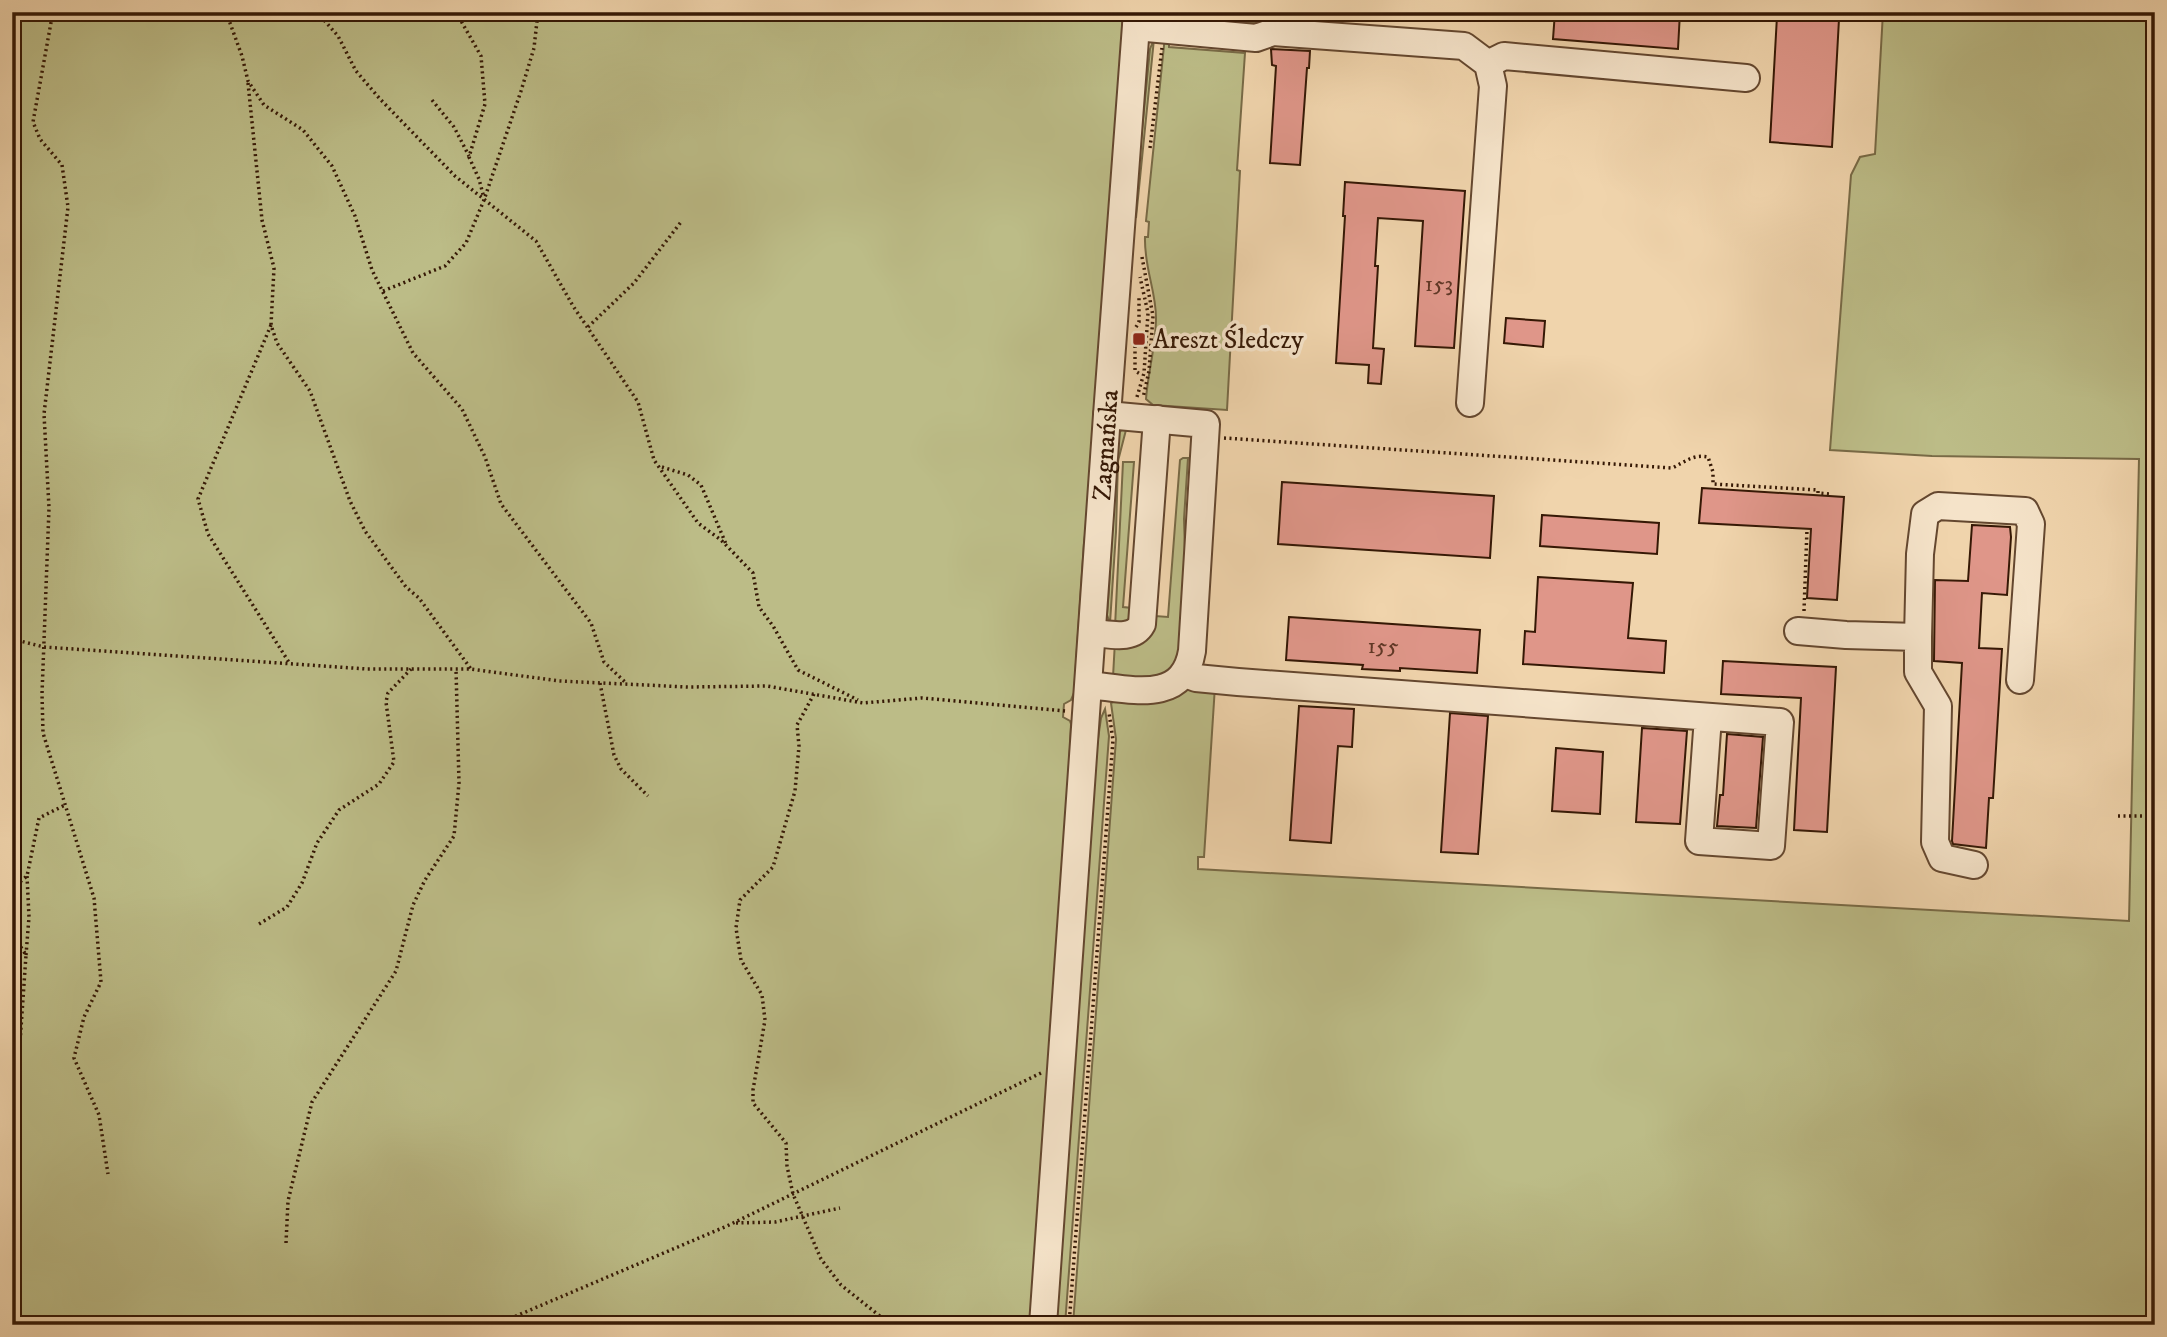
<svg xmlns="http://www.w3.org/2000/svg" width="2167" height="1337" viewBox="0 0 2167 1337" font-family="'IM FELL DW Pica',serif">
<style>
.green{fill:#bcbc87;stroke:#786a46;stroke-width:2}
.building{fill:#df9689;stroke:#351805;stroke-width:2}
.lines{fill:none;stroke-linecap:round;stroke-linejoin:round}
.minor-casing{stroke:#64472f;stroke-width:30}
.path{stroke:#351805;stroke-width:3.5;stroke-dasharray:2 3.5;stroke-linecap:butt}
.minor{stroke:#f5e3c9;stroke-width:26}
.poi-dot{fill:#8f2418;stroke:#f5e3c9;stroke-width:2.5}
.labels{text-anchor:middle;stroke-width:7;stroke-linejoin:round;paint-order:stroke}
.number-label{font-size:23px;fill:#603826}
.poi-label{font-size:26px;fill:#351805;stroke:#f5e3c9;text-anchor:start}
.street-label{font-size:26px;fill:#351805;stroke:#f5e3c9}
</style>
<rect width="100%" height="100%" fill="#f0d4ac"/>
<filter id="stains"><feTurbulence type="fractalNoise" baseFrequency=".00286" numOctaves="4"/><feColorMatrix values="0 0 0 0 .2 0 0 0 0 .09 0 0 0 0 .02 0 0 0 .5 -.17"/></filter>
<radialGradient id="worn" r=".72"><stop offset=".6" stop-color="#630" stop-opacity="0"/><stop offset="1" stop-color="#630" stop-opacity=".3"/></radialGradient>
<path class="green" d="M 12,12 L 1124,12 L 1095,461 L 1084,543 L 1074,693 L 1071,700 L 1064,704 L 1063,717 L 1070,721 L 1071,724 L 1070,748 L 1035,1325 L 12,1325 Z
M 1167,12 L 1260,12 L 1259,23 L 1166,18 Z
M 1883,12 L 2155,12 L 2155,1325 L 1073,1325 L 1116,739 L 1111,703 L 1120,699 L 1190,685 L 1215,686 L 1204,857 L 1198,857 L 1198,869 L 2129,921 L 2139,459 L 1932,456 L 1830,450 L 1851,175 L 1860,157 L 1875,154 Z
M 1165,36 L 1169,37 L 1169,47 L 1245,53 L 1237,170 L 1240,171 L 1227,410 L 1153,405 L 1146,399 C 1148,372 1156,345 1156,318 C 1156,290 1144,268 1145,237 L 1148,237 L 1149,222 L 1146,221 Z
M 1154,39 L 1136,218 L 1134,212 L 1150,49 Z
M 1127,426 L 1118,461 L 1116,532 L 1110,623 L 1107,615 C 1112,555 1113,494 1118,433 Z
M 1183,458 L 1188,458 L 1184,519 L 1186,587 L 1181,659 L 1162,679 L 1113,677 L 1115,641 L 1155,616 L 1168,617 L 1180,460 Z
M 1123,462 L 1134,462 L 1123,607 L 1132,608 L 1135,621 L 1115,627 Z
M 1105,709 L 1109,736 L 1065,1325 L 1051,1325 L 1090,795 L 1101,718 Z"/>
<path class="building" d="M 1555,12 L 1680,12 L 1678,49 L 1553,39 Z
M 1777,16 L 1839,19 L 1832,147 L 1770,142 Z
M 1271,49 L 1310,51 L 1309,68 L 1307,68 L 1300,165 L 1270,163 L 1276,66 L 1272,65 Z
M 1345,182 L 1465,191 L 1454,348 L 1415,346 L 1423,221 L 1378,218 L 1375,266 L 1378,266 L 1373,348 L 1384,349 L 1381,384 L 1368,383 L 1369,365 L 1336,363 L 1345,216 L 1343,216 Z
M 1506,318 L 1545,321 L 1543,347 L 1504,343 Z
M 1282,482 L 1494,496 L 1490,558 L 1278,544 Z
M 1702,488 L 1844,497 L 1837,600 L 1807,598 L 1811,529 L 1699,523 Z
M 1542,515 L 1659,523 L 1657,554 L 1540,546 Z
M 1972,525 L 2010,527 L 2011,537 L 2007,595 L 1982,593 L 1979,648 L 2002,649 L 1993,798 L 1989,798 L 1986,848 L 1953,844 L 1952,841 L 1962,663 L 1934,661 L 1935,580 L 1968,581 Z
M 1538,577 L 1633,583 L 1628,638 L 1666,641 L 1664,673 L 1523,664 L 1525,631 L 1535,632 Z
M 1289,617 L 1480,630 L 1477,673 L 1400,668 L 1400,671 L 1362,669 L 1363,665 L 1286,660 Z
M 1723,661 L 1836,667 L 1827,832 L 1794,830 L 1801,698 L 1721,694 Z
M 1299,706 L 1354,709 L 1352,747 L 1338,746 L 1331,843 L 1290,840 Z
M 1450,713 L 1488,716 L 1478,854 L 1441,852 Z
M 1642,728 L 1687,731 L 1680,824 L 1636,822 Z
M 1727,734 L 1763,737 L 1756,828 L 1717,826 L 1720,795 L 1723,795 Z
M 1556,748 L 1603,752 L 1600,814 L 1552,811 Z"/>
<g class="lines">
<g class="minor-casing">
<g id="minor">
<path d="M 1136,27 L 1256,38 L 1273,32 L 1464,46 L 1488,64 L 1493,86 L 1470,403"/>
<path d="M 1488,64 L 1504,56 L 1746,78"/>
<path d="M 1798,631 L 1846,635 L 1918,637 L 1918,672 L 1938,706 L 1935,842 L 1942,858 L 1974,865"/>
<path d="M 1093,633 C 1109,634 1133,641 1142,624 L 1157,419"/>
<path d="M 1918,637 L 1920,554 L 1925,514 L 1938,506 L 2025,511 L 2031,524 L 2020,680"/>
<path d="M 1185,674 L 1196,678 L 1238,682 L 1780,722 L 1771,846 L 1699,841 L 1708,717"/>
<path d="M 1089,685 C 1130,689 1183,705 1192,651 L 1206,424 L 1107,415"/>
<path id="s1" d="M 1043,1325 L 1107,415 L 1137,12"/>
</g>
</g>
<path class="path" d="M 55,12 L 52,17 L 33,122 L 40,139 L 62,165 L 68,207 L 44,414 L 49,508 L 42,694 L 43,733 L 94,898 L 101,982 L 84,1017 L 74,1058 L 99,1115 L 108,1174
M 226,12 L 242,56 L 248,81 L 264,105 L 303,130 L 332,166 L 355,216 L 372,270 L 413,353 L 462,409 L 485,457 L 501,504 L 591,623 L 604,662 L 626,683
M 317,12 L 338,36 L 356,71 L 380,99 L 455,176 L 536,241 L 573,306 L 638,402 L 654,460 L 698,523 L 721,540 L 753,573 L 759,607 L 773,626 L 798,670 L 858,700
M 456,12 L 481,56 L 485,104 L 469,157 L 479,179 L 484,198
M 248,83 L 262,220 L 274,268 L 271,325 L 277,343 L 310,391 L 350,501 L 365,531 L 406,587 L 419,598 L 471,669
M 432,100 L 454,127 L 469,156
M 1150,148 L 1162,48
M 1142,257 L 1153,316 L 1149,371 L 1143,398
M 383,291 L 445,266 L 466,243 L 484,200 L 521,91 L 534,48 L 538,12
M 271,325 L 198,499 L 208,534 L 290,664
M 588,327 L 634,283 L 681,222
M 1136,327 L 1139,322 L 1139,297
M 1135,346 L 1135,371 L 1142,375
M 1137,397 L 1144,373 L 1148,313 L 1140,277
M 1224,438 L 1672,468 C 1685,462 1693,454 1708,457 L 1713,472 L 1713,484 L 1818,490 L 1818,493 L 1829,494 L 1829,496
M 662,467 L 688,475 L 701,485 L 726,544
M 1804,611 L 1807,529
M 12,639 L 44,647 L 367,669 L 471,669 L 559,681 L 688,687 L 767,686 L 863,703 L 922,698 L 1066,711
M 600,683 L 614,755 L 621,769 L 648,796
M 814,694 L 797,725 L 799,746 L 795,791 L 773,867 L 740,900 L 736,928 L 741,960 L 762,995 L 765,1020 L 753,1090 L 753,1103 L 786,1143 L 787,1166 L 793,1194 L 821,1259 L 841,1285 L 891,1325
M 2118,816 L 2155,816
M 12,889 L 27,876 L 39,818 L 65,805
M 259,924 L 287,907 L 302,883 L 317,843 L 339,810 L 379,784 L 394,762 L 386,702 L 388,693 L 411,669
M 12,933 L 26,955 L 12,1159
M 26,955 L 29,917 L 27,876
M 736,1223 L 775,1222 L 840,1208
M 286,1243 L 288,1201 L 312,1102 L 396,971 L 413,905 L 425,880 L 454,836 L 459,783 L 456,669
M 495,1325 L 727,1226 L 1041,1073
M 1069,1325 L 1113,740 L 1109,713"/>
<use href="#minor" class="minor"/>
</g>
<rect class="poi-dot" x="1132" y="332" width="14" height="14" rx="3.5"/>
<g class="labels">
<g class="number-label">
<text x="1439" y="291">153</text>
<text x="1383" y="653">155</text>
</g>
<g class="poi-label">
<text x="1153" y="348">Areszt Śledczy</text>
</g>
<g class="street-label">
<text dy="9" stroke="none"><textPath href="#s1" startOffset="882">Zagnańska</textPath></text>
</g>
</g>
<rect width="2167" height="1337" fill="none" stroke="#f0d4ac" stroke-width="42"/>
<rect x="14" y="14" width="2139" height="1309" fill="none" stroke="#351805" stroke-width="3.5"/>
<rect x="21" y="21" width="2125" height="1295" fill="none" stroke="#351805" stroke-width="2"/>
<rect width="100%" height="100%" filter="url(#stains)"/>
<rect width="100%" height="100%" fill="url(#worn)"/>
</svg>
